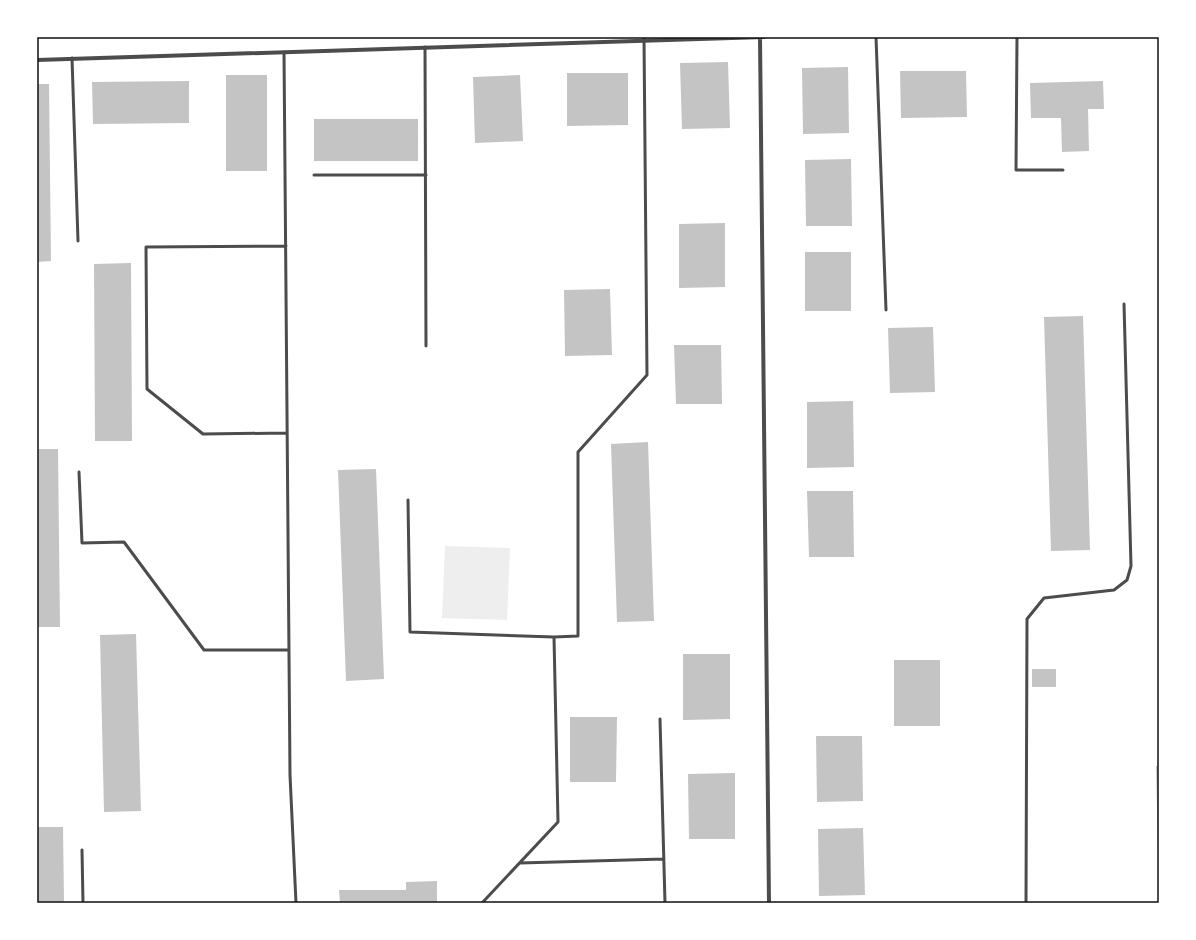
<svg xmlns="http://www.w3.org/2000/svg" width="1196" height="940" viewBox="0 0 1196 940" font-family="'Golos Text',sans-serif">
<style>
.green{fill:#eee}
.building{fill:#c4c4c4}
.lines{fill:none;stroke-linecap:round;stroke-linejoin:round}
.service{stroke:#4c4c4c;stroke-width:3}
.minor{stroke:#4c4c4c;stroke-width:4}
.neatline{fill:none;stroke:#111;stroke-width:1.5}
</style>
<rect width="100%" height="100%" fill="#fff"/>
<path class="green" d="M 445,546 L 510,548 L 507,620 L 442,618 Z"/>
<path class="building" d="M 728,62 L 730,128 L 682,129 L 680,63 Z
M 848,67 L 849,133 L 803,134 L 802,68 Z
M 900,71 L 966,71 L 967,117 L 901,118 Z
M 567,73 L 628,73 L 628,125 L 567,126 Z
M 226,75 L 267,75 L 267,171 L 226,171 Z
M 520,75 L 523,141 L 475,143 L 473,77 Z
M 189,81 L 189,123 L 93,124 L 92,82 Z
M 1103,81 L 1104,109 L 1088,109 L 1089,151 L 1062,152 L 1061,118 L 1031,118 L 1030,83 Z
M 37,84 L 49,84 L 51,261 L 37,262 Z
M 314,119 L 418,119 L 418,161 L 314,161 Z
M 851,159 L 852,226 L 806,226 L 805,160 Z
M 725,223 L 725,287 L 679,288 L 679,224 Z
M 805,252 L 851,252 L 851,311 L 805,311 Z
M 131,263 L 132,441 L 95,441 L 94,264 Z
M 610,289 L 612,355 L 565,356 L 564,290 Z
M 1083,316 L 1090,550 L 1051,551 L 1044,317 Z
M 933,327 L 935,392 L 890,393 L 888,328 Z
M 674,345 L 721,345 L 722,404 L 676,404 Z
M 853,401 L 854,467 L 807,468 L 807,402 Z
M 648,442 L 654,621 L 617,622 L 611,444 Z
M 37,449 L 58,449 L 60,627 L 37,627 Z
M 376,469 L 384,679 L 346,681 L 338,470 Z
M 807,491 L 853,491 L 854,557 L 809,557 Z
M 136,634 L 141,811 L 104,812 L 100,635 Z
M 683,654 L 730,654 L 730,719 L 683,720 Z
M 894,660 L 940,660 L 940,726 L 894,726 Z
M 1032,669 L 1056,669 L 1056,687 L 1032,687 Z
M 570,717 L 617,717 L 616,782 L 570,782 Z
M 816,736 L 862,736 L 863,801 L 817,802 Z
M 1156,766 L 1159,766 L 1159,850 L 1158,850 Z
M 735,773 L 735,839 L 689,839 L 688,774 Z
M 37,827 L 63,827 L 64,903 L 37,903 Z
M 863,828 L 865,895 L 819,896 L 818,829 Z
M 437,881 L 437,903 L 340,903 L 339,890 L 406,890 L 406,882 Z"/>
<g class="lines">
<path class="service" d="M 876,37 L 886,310
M 1017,37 L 1016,170 L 1063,170
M 425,47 L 426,346
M 284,52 L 290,775 L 296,903
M 72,58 L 78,241
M 314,175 L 426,175
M 286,246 L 146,247 L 147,389 L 203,434 L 287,433
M 79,472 L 82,543 L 124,542 L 204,650 L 289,650
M 408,500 L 410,632 L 554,637 L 558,822 L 482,903
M 554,637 L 578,636 L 578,452 L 647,375 L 644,37
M 660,719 L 665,903
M 82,850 L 83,903
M 520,863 L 664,859
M 1026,903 L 1027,619 L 1044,598 L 1114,590 L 1127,580 L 1131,566 L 1124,304"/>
<path class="minor" d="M 760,37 L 769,903
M 37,60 L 764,37"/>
</g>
<rect width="1196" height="940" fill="none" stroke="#ffffff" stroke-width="76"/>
<rect x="38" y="38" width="1120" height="864" class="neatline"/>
</svg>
